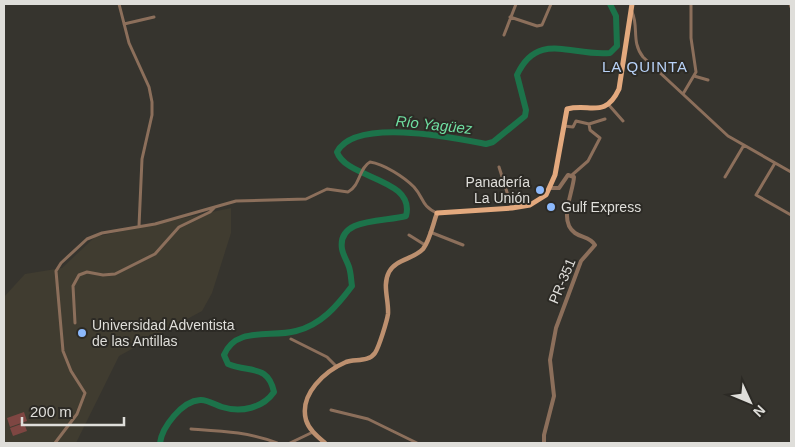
<svg xmlns="http://www.w3.org/2000/svg" width="795" height="447" viewBox="0 0 795 447" font-family="Arial,sans-serif">
<style>
.built{fill:#403c30}
.green{fill:#7e4642}
.lines{fill:none;stroke-linecap:round;stroke-linejoin:round}
.river{stroke:#1c734a;stroke-width:6}
.minor{stroke:#8c6f5b;stroke-width:3}
.tertiary{stroke:#8c6f5b;stroke-width:4}
.secondary{stroke:#bd906f;stroke-width:4.5}
.primary{stroke:#e3a97e;stroke-width:5}
.poi-dot{fill:#8cb9fc;stroke:#2c2a25;stroke-width:2}
.labels{text-anchor:middle;stroke-width:4;stroke-linejoin:round;paint-order:stroke}
.poi-label{font-size:14px;fill:#dfdeda;stroke:#2c2a25;text-anchor:start}
.street-label{font-size:14px;fill:#dfdeda;stroke:#2c2a25}
.neighbourhood-label{font-size:15px;letter-spacing:1px;fill:#b8d2f8;stroke:#2c2a25}
.water-label{font-size:15px;font-style:italic;fill:#6fdea1;stroke:#2c2a25}
</style>
<rect width="100%" height="100%" fill="#36342e"/>
<path class="built" d="M 231,208 L 231,233 L 212,293 L 202,311 L 119,356 L 76,443 L 4,443 L 4,297 L 25,274 L 62,268 L 95,237 Z"/>
<path class="green" d="M 24,412 L 27,421 L 10,427 L 7,418 Z
M 24,423 L 27,431 L 13,436 L 10,428 Z"/>
<g class="lines">
<path class="river" d="M 160,443 C 162,427 182,401 200,400 C 206,399 216,405 222,407 C 241,413 263,408 274,392 C 268,364 250,373 228,364 L 224,355 C 236,326 270,338 296,331 C 321,325 337,306 352,286 C 351,280 351,273 349,267 C 347,261 343,255 342,249 C 337,217 385,222 406,216 C 416,178 346,179 337,152 C 355,117 455,138 486,144 L 493,142 L 525,116 L 526,110 L 517,75 C 538,30 572,57 610,53 L 617,46 L 616,16 L 610,4"/>
<path class="minor" d="M 119,4 L 129,43 L 149,87 L 152,102 L 152,115 L 142,159 L 139,226
M 790,4 L 791,7
M 632,12 C 639,27 631,42 643,57 L 728,136 L 791,172
M 510,17 L 537,26 L 542,25 L 551,4
M 124,24 L 154,17
M 504,35 L 516,4
M 694,76 L 708,80
M 683,94 L 696,72 L 691,38 L 691,4
M 608,104 L 623,121
M 564,126 L 573,127 L 576,121 L 589,124 L 605,119
M 775,163 L 756,195 L 791,215
M 499,167 L 512,208
M 572,175 L 588,161 L 600,138 L 590,130 L 589,124
M 725,177 L 744,145
M 430,232 L 463,245
M 409,235 L 425,245
M 75,323 L 73,286 L 79,275 L 87,272 L 103,275 L 115,274 L 155,254 L 179,227 L 210,212 L 215,207
M 291,339 L 327,357 L 337,367
M 331,410 L 368,419 L 417,443
M 191,429 C 221,431 249,432 277,443
M 55,443 L 77,414 L 85,393 L 71,371 L 63,351 L 56,271 L 61,263 L 87,239 L 102,233 L 155,224 L 236,201 L 306,199 L 327,189 L 348,192 C 360,186 359,168 370,162 C 384,164 404,177 414,187 C 424,198 421,206 437,213
M 290,443 L 313,432"/>
<path class="tertiary" d="M 544,443 L 544,435 L 554,396 L 550,360 L 556,328 L 581,261 L 595,245 C 590,237 582,238 575,233 C 558,221 573,193 574,177 L 568,175 L 559,188 L 551,188"/>
<path class="secondary" d="M 325,443 C 318,437 309,430 306,420 C 299,394 325,371 346,362 C 355,359 369,362 375,353 C 379,347 387,321 388,314 C 389,300 382,285 389,272 C 396,259 414,259 423,249 C 430,240 433,224 437,213"/>
<path class="primary" d="M 437,213 L 512,208 L 530,205 L 546,195 L 555,175 L 567,109 C 590,103 605,119 619,89 L 632,4"/>
</g>
<g class="poi-dot">
<circle cx="540" cy="190" r="5"/>
<circle cx="551" cy="207" r="5"/>
<circle cx="82" cy="333" r="5"/>
</g>
<g class="labels">
<g class="poi-label">
<text x="530" y="187" text-anchor="end">Panadería<tspan x="530" dy="16">La Unión</tspan></text>
<text x="561" y="212">Gulf Express</text>
<text x="92" y="330">Universidad Adventista<tspan x="92" dy="16">de las Antillas</tspan></text>
</g>
<g class="street-label">
<text transform="translate(562 281) rotate(-67)" y="5">PR-351</text>
</g>
<g class="neighbourhood-label">
<text x="645" y="72">LA QUINTA</text>
</g>
<g class="water-label">
<text transform="translate(434 125) rotate(6)" y="5">Río Yagüez</text>
</g>
</g>
<rect width="795" height="447" fill="none" stroke="#dfdeda" stroke-width="10"/>
<g transform="translate(750 402) rotate(134)" stroke="#2c2a25" stroke-width="4" paint-order="stroke">
<path d="M0-4L9 19L0 12L-9 19Z" fill="#dfdeda"/>
<text y="-8" font-size="14" font-weight="bold" text-anchor="middle" fill="#dfdeda">N</text>
</g>
<path d="M22 417v8h102v-8" fill="none" stroke="#dfdeda" stroke-width="2.5"/>
<text x="30" y="417" font-size="15" fill="#dfdeda" stroke="#2c2a25" stroke-width="4" paint-order="stroke">200 m</text>
</svg>
